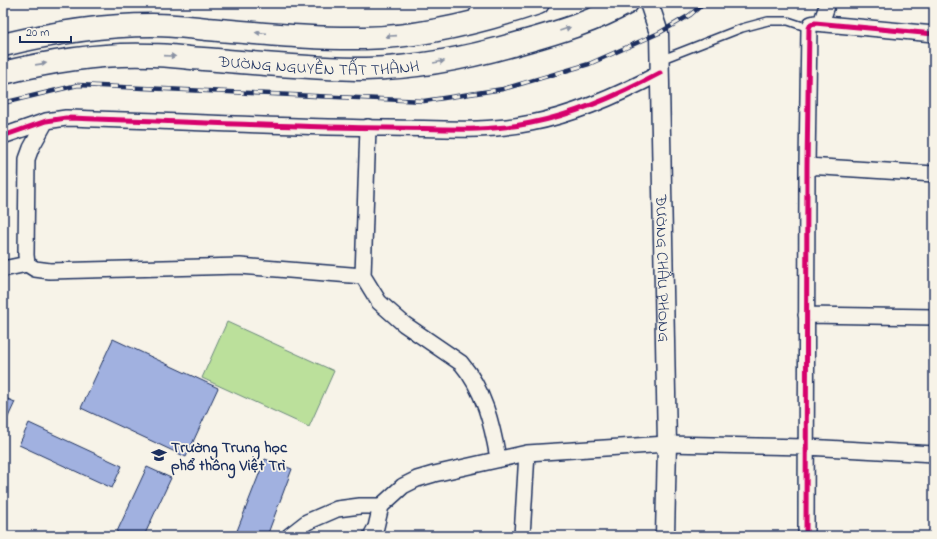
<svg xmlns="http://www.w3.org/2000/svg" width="937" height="539" viewBox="0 0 937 539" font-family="'Indie Flower',sans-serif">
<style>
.green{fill:#bbe09b;stroke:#6b887c}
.building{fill:#a1b1e0;stroke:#1b2f5e}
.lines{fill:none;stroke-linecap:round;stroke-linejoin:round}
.service-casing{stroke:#1b2f5e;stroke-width:10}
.minor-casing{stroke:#1b2f5e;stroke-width:18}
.tertiary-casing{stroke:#1b2f5e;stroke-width:21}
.primary-casing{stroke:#1b2f5e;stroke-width:25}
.service{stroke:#f7f3e8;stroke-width:7}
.minor{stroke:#f7f3e8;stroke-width:15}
.tertiary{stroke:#f7f3e8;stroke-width:18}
.primary{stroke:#f7f3e8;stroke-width:22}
.rail-casing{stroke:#1b2f5e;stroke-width:4.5}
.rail{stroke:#f7f3e8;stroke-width:3;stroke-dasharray:9;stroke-linecap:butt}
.cycleway-casing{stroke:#f7f3e8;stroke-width:8}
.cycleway{stroke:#d6006c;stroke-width:5}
.oneway{fill:#8991a3}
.labels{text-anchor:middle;stroke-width:3.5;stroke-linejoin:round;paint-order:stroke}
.street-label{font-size:16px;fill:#1b2f5e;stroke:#f7f3e8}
.poi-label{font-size:16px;font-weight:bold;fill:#1b2f5e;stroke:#f7f3e8;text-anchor:start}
</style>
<rect width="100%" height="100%" fill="#f7f3e8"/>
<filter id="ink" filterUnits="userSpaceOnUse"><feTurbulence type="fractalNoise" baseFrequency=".025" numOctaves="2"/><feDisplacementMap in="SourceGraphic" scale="8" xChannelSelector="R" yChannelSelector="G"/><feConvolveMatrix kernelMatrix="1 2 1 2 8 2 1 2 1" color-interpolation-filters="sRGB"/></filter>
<g filter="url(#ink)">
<path class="green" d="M 227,322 L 334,371 L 309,427 L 202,378 Z"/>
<path class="building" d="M 113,339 L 218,388 L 186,457 L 81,408 Z
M 3,397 L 15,402 L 3,428 Z
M 29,423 L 122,466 L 112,488 L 19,445 Z
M 265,459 L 292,469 L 267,536 L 235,536 Z
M 147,467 L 171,478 L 144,536 L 115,536 Z"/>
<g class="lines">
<g class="service-casing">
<path id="service" d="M 660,60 L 742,28 L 768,21 L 788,21 L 809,28"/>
</g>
<g class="minor-casing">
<path id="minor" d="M 821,23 L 828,3
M 46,121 L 31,148 L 27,159 L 26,255 L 27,264 L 35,269 L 50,271 L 240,266 L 363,276
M 368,127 L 363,276 L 379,302 L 404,324 L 461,363 C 484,390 492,424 498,458
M 3,136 L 46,121 L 66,118 C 174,121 281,127 388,128 C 435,128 484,133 531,123 C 577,114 619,95 660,73
M 807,166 L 934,174
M 3,269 L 27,264
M 806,315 L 934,317
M 289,536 L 307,522 L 337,509 L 360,506 L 381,506
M 371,536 L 376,527 L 381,506 L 403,486 L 417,479 L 434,474 L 527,453 L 667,444 L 806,447 L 934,454
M 522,536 L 527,453
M 806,536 L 807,166 L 809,28 L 811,24 L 815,23 L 934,34"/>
</g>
<g class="tertiary-casing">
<g id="tertiary">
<path id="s1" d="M 649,3 L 659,33 L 667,444 L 665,536"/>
<path d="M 475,22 L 484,3"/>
</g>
</g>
<g class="primary-casing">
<g id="primary">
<path d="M 3,45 C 52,33 102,25 152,25 C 170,25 189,27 207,29 C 259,33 311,39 364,38 C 423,37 482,22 538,3"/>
<path id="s2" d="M 3,73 C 51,61 102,53 152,55 C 169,55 186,58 203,59 C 257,63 311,69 366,69 C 419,68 472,57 523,42 C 559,32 595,21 627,3"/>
</g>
</g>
<use href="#service" class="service"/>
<use href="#minor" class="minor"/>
<use href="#tertiary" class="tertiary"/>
<use href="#primary" class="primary"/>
<g class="rail-casing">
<path id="rail" d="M 3,103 L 78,85 L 424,101 L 503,89 L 589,64 L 659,33 L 690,15 L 704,3"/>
</g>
<use href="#rail" class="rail"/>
<g class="cycleway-casing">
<path id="cycleway" d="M 3,136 L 46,121 L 66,118 C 174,121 281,127 388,128 C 435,128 484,133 531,123 C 577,114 619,95 660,73
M 806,536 L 807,166 L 809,28 L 811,24 L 815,23 L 934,34"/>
</g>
<use href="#cycleway" class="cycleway"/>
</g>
<defs><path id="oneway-solid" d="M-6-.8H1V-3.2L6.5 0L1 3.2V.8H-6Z"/></defs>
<g class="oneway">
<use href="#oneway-solid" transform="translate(565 29) rotate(-19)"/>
<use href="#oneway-solid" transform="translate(261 33) rotate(-176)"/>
<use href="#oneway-solid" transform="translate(391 36) rotate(176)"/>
<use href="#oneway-solid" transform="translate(170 56) rotate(4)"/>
<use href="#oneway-solid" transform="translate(439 62) rotate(-10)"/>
<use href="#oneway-solid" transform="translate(41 64) rotate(-8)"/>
</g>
</g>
<defs>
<g id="school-bare" transform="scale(1.2)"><path d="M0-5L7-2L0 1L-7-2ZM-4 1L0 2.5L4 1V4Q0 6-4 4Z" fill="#1b2f5e" stroke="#f7f3e8" stroke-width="2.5" paint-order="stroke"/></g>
</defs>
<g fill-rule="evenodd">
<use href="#school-bare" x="159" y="455"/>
</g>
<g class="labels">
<g class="street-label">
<text dy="6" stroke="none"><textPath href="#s2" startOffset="318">ĐƯỜNG NGUYỄN TẤT THÀNH</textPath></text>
<text dy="6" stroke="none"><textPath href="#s1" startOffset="267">ĐƯỜNG CHÂU PHONG</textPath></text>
</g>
<g class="poi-label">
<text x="171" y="452">Trường Trung học<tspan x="171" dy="18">phổ thông Việt Trì</tspan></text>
</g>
</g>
<rect width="937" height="539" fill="none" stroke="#f7f3e8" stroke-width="16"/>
<rect x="8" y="8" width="921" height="523" fill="none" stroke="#1b2f5e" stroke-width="1.5" filter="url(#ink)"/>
<path d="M20 36v6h51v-6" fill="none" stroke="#1b2f5e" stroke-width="2"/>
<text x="26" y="36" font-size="12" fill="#1b2f5e" stroke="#f7f3e8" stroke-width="3" paint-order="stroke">20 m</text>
</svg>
